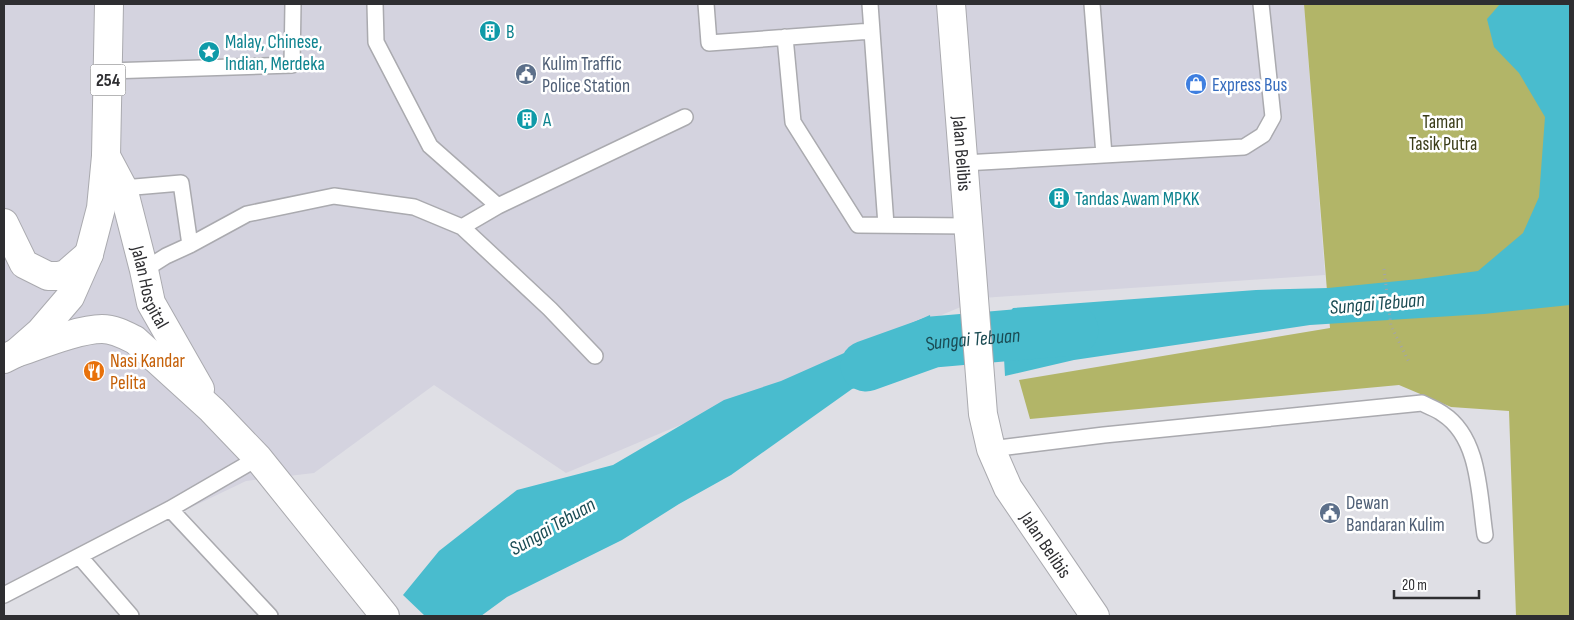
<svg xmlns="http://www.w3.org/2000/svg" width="1574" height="620" viewBox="0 0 1574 620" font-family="'Sofia Sans Condensed',sans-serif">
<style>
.built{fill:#d4d3df}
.green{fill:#b2b568}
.water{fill:#49bcce}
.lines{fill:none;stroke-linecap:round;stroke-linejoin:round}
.river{stroke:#49bcce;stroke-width:51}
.service-casing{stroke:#aaaaaf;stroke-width:18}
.minor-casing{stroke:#aaaaaf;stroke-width:30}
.tertiary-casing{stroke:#aaaaaf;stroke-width:30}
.secondary-casing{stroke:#aaaaaf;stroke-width:30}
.primary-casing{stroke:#aaaaaf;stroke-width:30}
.path{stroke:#a4a4a9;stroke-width:3;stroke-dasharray:1 4;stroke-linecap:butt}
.service{stroke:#fff;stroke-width:15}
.minor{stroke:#fff;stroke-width:28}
.tertiary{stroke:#fff;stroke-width:28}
.secondary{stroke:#fff;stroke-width:28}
.primary{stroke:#fff;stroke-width:28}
.labels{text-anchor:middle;stroke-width:5;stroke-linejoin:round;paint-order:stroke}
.shield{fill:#fff;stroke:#6d6d6f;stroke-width:1}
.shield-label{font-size:18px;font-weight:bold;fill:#2e2e31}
.culture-label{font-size:19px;fill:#0d838f;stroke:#fff;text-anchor:start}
.service-label{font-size:19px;fill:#4e5e75;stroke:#fff;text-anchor:start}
.shop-label{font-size:19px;fill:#366cbe;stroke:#fff;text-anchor:start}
.park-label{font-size:19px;fill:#3a3c18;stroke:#fff}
.street-label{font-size:19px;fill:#2e2e31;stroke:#fff}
.food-label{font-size:19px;fill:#c56008;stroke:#fff;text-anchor:start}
.water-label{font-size:20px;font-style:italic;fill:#1a4b53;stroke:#fff}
</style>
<rect width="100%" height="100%" fill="#dfdfe5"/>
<path class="built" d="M 4,4 L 1304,4 L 1325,275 L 982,298 L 566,473 L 434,385 L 314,473 L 246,481 L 4,597 Z"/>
<path class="green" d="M 1304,4 L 1570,4 L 1570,616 L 1516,616 L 1509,411 L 1451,407 L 1399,385 L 1030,419 L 1019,380 L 1330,328 Z"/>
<path class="water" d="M 1500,4 L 1570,4 L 1570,305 L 1484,314 L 1310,325 L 1074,360 L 1005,376 L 1002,322 L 1013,308 L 1256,290 L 1328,288 L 1419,279 L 1478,271 L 1523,233 L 1539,197 L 1545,117 L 1519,73 L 1494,47 L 1487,19 Z
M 930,315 L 936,366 L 852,389 L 731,475 L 679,504 L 622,540 L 507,597 L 481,616 L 425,616 L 403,595 L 439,551 L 517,490 L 613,465 L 724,400 L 781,381 Z"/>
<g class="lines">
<path class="river" id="s1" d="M 866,366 L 933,342 L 1073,330"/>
<g class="service-casing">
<path id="service" d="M 375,4 L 376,42 L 430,146 L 498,206
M 706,4 L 709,43 L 872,31
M 870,4 L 886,225
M 1092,4 L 1104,155
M 785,37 L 793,122 L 858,225 L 969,226
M 108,71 L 292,65 L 293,4
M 964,163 L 1244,147 L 1263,135 L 1273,117 L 1261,4
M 123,188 L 181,183 L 190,245
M 462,227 L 498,206 L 685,117
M 144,270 L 166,256 L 190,245 L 247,214 L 334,196 L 414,207 L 462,227 L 550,309 L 595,356
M 991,449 L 1104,435 L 1422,403 C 1429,407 1437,409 1443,414 C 1480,438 1479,495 1485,535
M 170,509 L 270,616
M 80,557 L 131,616
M 4,595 L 170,509 L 258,458"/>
</g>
<g class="minor-casing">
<g id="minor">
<path id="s2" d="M 951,4 L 983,414 L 991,449 L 1008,488 L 1095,616"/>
</g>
</g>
<g class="tertiary-casing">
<path id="tertiary" d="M 4,223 L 24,264 L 48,276 L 59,276 L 66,274 L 89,254"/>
</g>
<g class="secondary-casing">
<g id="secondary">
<path id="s3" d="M 106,156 L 123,188 L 144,270 L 151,303 L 200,389"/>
<path d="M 16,353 C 40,345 79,329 102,329 C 114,329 125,335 135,340 L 212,410 L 258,458 L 385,616"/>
</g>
</g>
<g class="primary-casing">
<path id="primary" d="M 4,359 L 16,353 L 40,332 L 70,297 L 89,254 L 101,208 L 106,156 L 109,4"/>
</g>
<path class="path" d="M 1384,269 L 1391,326 L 1409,362"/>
<use href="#service" class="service"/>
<use href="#minor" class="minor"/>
<use href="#tertiary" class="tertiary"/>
<use href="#secondary" class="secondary"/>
<use href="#primary" class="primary"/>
</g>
<defs>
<g id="building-disc" transform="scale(1.125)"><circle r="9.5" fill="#0f9aa8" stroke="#fff"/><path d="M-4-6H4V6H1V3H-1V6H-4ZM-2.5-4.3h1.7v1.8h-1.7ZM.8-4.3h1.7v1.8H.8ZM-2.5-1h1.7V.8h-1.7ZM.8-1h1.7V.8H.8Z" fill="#fff"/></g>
<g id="sight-disc" transform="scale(1.125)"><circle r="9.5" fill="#0f9aa8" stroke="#fff"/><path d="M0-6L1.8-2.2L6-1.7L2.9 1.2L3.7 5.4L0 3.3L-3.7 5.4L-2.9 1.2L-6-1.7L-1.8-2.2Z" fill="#fff"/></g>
<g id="civic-disc" transform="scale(1.125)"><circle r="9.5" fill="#5c6f8a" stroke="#fff"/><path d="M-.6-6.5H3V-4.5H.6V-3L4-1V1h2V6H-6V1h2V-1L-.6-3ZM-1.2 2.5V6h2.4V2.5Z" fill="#fff"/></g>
<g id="shop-disc" transform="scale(1.125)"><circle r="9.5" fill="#3f7fe0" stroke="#fff"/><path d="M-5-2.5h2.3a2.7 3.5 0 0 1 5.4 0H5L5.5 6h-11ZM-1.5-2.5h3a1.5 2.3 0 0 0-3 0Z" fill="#fff"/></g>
<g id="restaurant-disc" transform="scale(1.125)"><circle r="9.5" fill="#e8710a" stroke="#fff"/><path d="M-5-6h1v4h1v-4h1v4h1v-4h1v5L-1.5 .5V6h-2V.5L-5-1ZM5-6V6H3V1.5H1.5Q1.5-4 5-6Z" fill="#fff"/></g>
</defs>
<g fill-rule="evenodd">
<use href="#building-disc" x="490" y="31"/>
<use href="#sight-disc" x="209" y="52"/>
<use href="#civic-disc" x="526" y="74"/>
<use href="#shop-disc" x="1196" y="84"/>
<use href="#building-disc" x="527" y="119"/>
<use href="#building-disc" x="1059" y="198"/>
<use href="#restaurant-disc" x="94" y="371"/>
<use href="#civic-disc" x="1330" y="513"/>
</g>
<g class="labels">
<rect class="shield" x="90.5" y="64.5" width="35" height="31" rx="4"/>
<g class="shield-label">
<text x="108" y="86">254</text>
</g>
<g class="culture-label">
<text x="506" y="38">B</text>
<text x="225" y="48">Malay, Chinese,<tspan x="225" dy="22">Indian, Merdeka</tspan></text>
<text x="543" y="126">A</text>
<text x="1075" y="205">Tandas Awam MPKK</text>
</g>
<g class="service-label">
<text x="542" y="70">Kulim Traffic<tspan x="542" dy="22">Police Station</tspan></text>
<text x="1346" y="509">Dewan<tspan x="1346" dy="22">Bandaran Kulim</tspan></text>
</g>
<g class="shop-label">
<text x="1212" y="91">Express Bus</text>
</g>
<g class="park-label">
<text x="1443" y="128">Taman<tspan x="1443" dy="22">Tasik Putra</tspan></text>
</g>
<g class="street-label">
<text dy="7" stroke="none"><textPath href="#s2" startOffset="150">Jalan Belibis</textPath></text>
<text dy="7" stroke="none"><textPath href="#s3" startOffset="139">Jalan Hospital</textPath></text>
<text dy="7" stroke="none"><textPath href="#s2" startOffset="558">Jalan Belibis</textPath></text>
</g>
<g class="food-label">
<text x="110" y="367">Nasi Kandar<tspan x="110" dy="22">Pelita</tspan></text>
</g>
<g class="water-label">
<text transform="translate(1377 303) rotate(-5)" y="7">Sungai Tebuan</text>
<text dy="7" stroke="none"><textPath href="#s1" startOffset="111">Sungai Tebuan</textPath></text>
<text transform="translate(552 526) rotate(-30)" y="7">Sungai Tebuan</text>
</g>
</g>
<rect width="1574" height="620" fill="none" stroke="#2e2e31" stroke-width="10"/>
<path d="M1394 590v8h85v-8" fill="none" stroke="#2e2e31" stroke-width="2.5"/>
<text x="1402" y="590" font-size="15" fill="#2e2e31" stroke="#ffffff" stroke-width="4" paint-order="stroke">20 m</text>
</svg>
